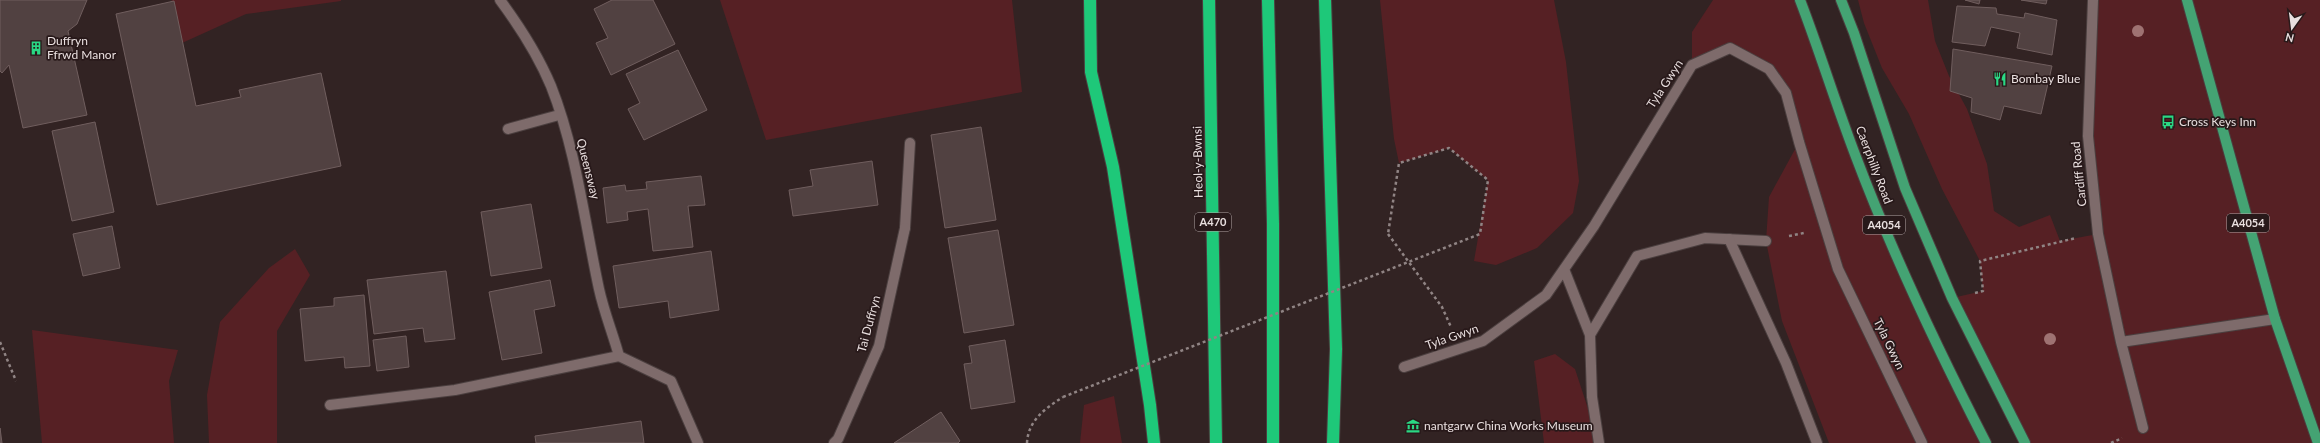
<svg xmlns="http://www.w3.org/2000/svg" width="2320" height="443" viewBox="0 0 2320 443" font-family="Lato,sans-serif">
<style>
.green{fill:#562024}
.building{fill:#514141;stroke:#705e5e}
.lines{fill:none;stroke-linecap:round;stroke-linejoin:round}
.lane-casing{stroke:#4b3f3f;stroke-width:12}
.street-casing{stroke:#4b3f3f;stroke-width:12}
.primary-casing{stroke:#4b3f3f;stroke-width:12}
.highway-casing{stroke:#4b3f3f;stroke-width:14}
.path{stroke:#908484;stroke-width:2.5;stroke-dasharray:3 3;stroke-linecap:butt}
.lane{stroke:#7e6b6b;stroke-width:10}
.street{stroke:#7e6b6b;stroke-width:10}
.primary{stroke:#44a373;stroke-width:10}
.highway{stroke:#1ec879;stroke-width:12}
.path-bridge{stroke:#908484;stroke-width:2.5;stroke-dasharray:3 3;stroke-linecap:butt}
.tree{fill:#9e7272}
.labels{text-anchor:middle;stroke-width:3.5;stroke-linejoin:round;paint-order:stroke}
.shield{fill:#28191a;stroke:#afa4a4;stroke-width:1}
.shield-label{font-size:11px;font-weight:bold;fill:#e9dfdf}
.poi-label{font-size:12px;fill:#e9dfdf;stroke:#28191a;text-anchor:start}
.street-label{font-size:12px;fill:#e9dfdf;stroke:#28191a}
</style>
<rect width="100%" height="100%" fill="#322323"/>
<path class="green" d="M 171,0 L 341,0 L 341,1 L 246,14 L 182,43 L 174,2 Z
M 720,0 L 1012,0 L 1022,92 L 766,140 Z
M 1380,0 L 1554,0 L 1566,62 L 1579,181 L 1573,213 L 1537,248 L 1496,265 L 1474,261 L 1488,180 L 1449,148 L 1399,163 L 1394,139 Z
M 1713,0 L 1800,0 L 1856,157 L 1986,443 L 1829,443 L 1782,321 L 1766,241 L 1769,197 L 1799,142 L 1786,93 L 1769,69 L 1730,48 L 1692,65 L 1692,32 Z
M 1858,0 L 1928,0 L 1935,41 L 1949,76 L 1967,109 L 1987,164 L 1994,211 L 2019,227 L 2050,215 L 2060,241 L 2098,234 L 2088,136 L 2093,0 L 2320,0 L 2320,443 L 2025,443 L 1952,298 L 1983,291 L 1980,261 L 1942,189 L 1909,114 L 1882,68 L 1864,23 Z
M 295,249 L 310,275 L 277,331 L 277,443 L 209,443 L 207,395 L 220,322 L 269,268 Z
M 32,330 L 178,350 L 169,381 L 174,443 L 42,443 Z
M 1555,354 L 1575,369 L 1596,433 L 1596,443 L 1544,443 L 1534,361 Z
M 1114,396 L 1122,443 L 1080,443 L 1084,405 Z"/>
<path class="building" d="M 0,0 L 87,0 L 77,24 L 68,31 L 87,115 L 23,128 L 9,65 L 2,73 L 0,71 Z
M 612,0 L 653,0 L 675,44 L 611,75 L 596,43 L 608,38 L 594,9 Z
M 1965,0 L 1980,0 L 1979,4 Z
M 2021,0 L 2047,0 L 2046,4 Z
M 174,1 L 196,106 L 241,97 L 239,90 L 321,73 L 341,166 L 157,205 L 116,14 Z
M 1957,6 L 1996,8 L 1997,14 L 2024,18 L 2025,13 L 2057,20 L 2052,55 L 2017,48 L 2020,33 L 1991,27 L 1985,46 L 1952,42 Z
M 1953,49 L 2052,66 L 2041,114 L 2004,106 L 2000,120 L 1971,112 L 1972,98 L 1950,91 Z
M 678,50 L 707,110 L 644,140 L 628,109 L 640,103 L 626,74 Z
M 95,122 L 114,212 L 72,221 L 52,131 Z
M 981,127 L 996,220 L 945,228 L 931,135 Z
M 872,161 L 878,205 L 793,216 L 789,190 L 813,186 L 810,170 Z
M 701,176 L 705,205 L 688,206 L 693,247 L 653,251 L 648,209 L 627,212 L 628,220 L 607,223 L 603,188 L 625,185 L 626,191 L 647,189 L 646,182 Z
M 531,204 L 542,268 L 491,276 L 481,212 Z
M 112,226 L 120,268 L 83,276 L 73,234 Z
M 998,230 L 1014,325 L 964,333 L 948,238 Z
M 711,251 L 719,310 L 670,318 L 668,301 L 619,308 L 613,266 Z
M 446,271 L 455,339 L 425,342 L 423,328 L 374,334 L 367,280 Z
M 550,280 L 555,306 L 534,310 L 542,353 L 502,360 L 489,292 Z
M 364,295 L 370,366 L 345,368 L 344,357 L 305,361 L 300,309 L 334,306 L 334,298 Z
M 406,336 L 409,367 L 377,371 L 373,340 Z
M 1005,340 L 1015,402 L 971,409 L 964,364 L 972,363 L 969,346 Z
M 941,412 L 960,441 L 958,443 L 894,443 Z
M 641,421 L 644,443 L 536,443 L 535,436 Z
M 0,428 L 2,443 L 0,443 Z"/>
<g class="lines">
<g class="lane-casing">
<path id="lane" d="M 905,228 L 910,143
M 1564,269 L 1590,335 L 1592,397 L 1599,443
M 1590,335 L 1637,256 L 1705,238 L 1766,241
M 1404,367 L 1483,341 L 1546,295 L 1594,226 L 1692,65 L 1730,48 L 1769,69 L 1786,93 L 1799,142 L 1838,269 L 1922,443"/>
</g>
<g class="street-casing">
<path id="street" d="M 500,0 C 520,27 538,55 551,86 C 576,149 585,224 599,289 C 604,312 613,334 619,356
M 2093,0 L 2088,136 L 2098,234 L 2121,342 L 2275,319
M 508,129 L 559,115
M 1729,239 L 1786,363 L 1817,443
M 2121,342 L 2143,428
M 330,405 L 455,390 L 619,356 L 671,381 L 698,443
M 834,443 L 838,439 L 879,346 L 905,228"/>
</g>
<g class="primary-casing">
<path id="primary" d="M 1800,0 C 1820,52 1836,105 1856,157 C 1893,255 1938,350 1986,443
M 1841,0 L 1854,33 L 1905,188 L 1952,298 L 2025,443
M 2187,0 L 2275,319 L 2318,443"/>
</g>
<g class="highway-casing">
<path id="highway" d="M 1090,0 L 1091,72 L 1113,167 L 1150,405 L 1154,443
M 1209,0 L 1216,443
M 1268,0 L 1273,224 L 1273,443
M 1325,0 L 1336,349 L 1333,443"/>
</g>
<path class="path" d="M 1388,234 L 1442,307 L 1451,327
M 1789,236 L 1804,233
M 1975,293 L 1983,291 L 1980,261 L 2076,238
M 0,342 L 16,381
M 1027,443 C 1028,420 1046,408 1063,397
M 2111,443 L 2122,438"/>
<use href="#lane" class="lane"/>
<use href="#street" class="street"/>
<use href="#primary" class="primary"/>
<use href="#highway" class="highway"/>
<path class="path-bridge" d="M 1063,397 L 1480,234 L 1488,180 L 1449,148 L 1399,163 L 1388,234"/>
</g>
<g class="tree">
<circle cx="2138" cy="31" r="6"/>
<circle cx="2050" cy="339" r="6"/>
</g>
<defs>
<g id="building-bare" transform="scale(1.08)"><path d="M-4-6H4V6H1V3H-1V6H-4ZM-2.5-4.3h1.7v1.8h-1.7ZM.8-4.3h1.7v1.8H.8ZM-2.5-1h1.7V.8h-1.7ZM.8-1h1.7V.8H.8Z" fill="#2ad884" stroke="#28191a" stroke-width="2.5" paint-order="stroke"/></g>
<g id="restaurant-bare" transform="scale(1.08)"><path d="M-5-6h1v4h1v-4h1v4h1v-4h1v5L-1.5 .5V6h-2V.5L-5-1ZM5-6V6H3V1.5H1.5Q1.5-4 5-6Z" fill="#2ad884" stroke="#28191a" stroke-width="2.5" paint-order="stroke"/></g>
<g id="bus-bare" transform="scale(1.08)"><path d="M-5-6H5V4H4V6H2V4H-2V6H-4V4H-5ZM-3.5-4V0h7V-4ZM-3.5 1.2v1.5H-2V1.2ZM2 1.2v1.5H3.5V1.2Z" fill="#2ad884" stroke="#28191a" stroke-width="2.5" paint-order="stroke"/></g>
<g id="museum-bare" transform="scale(1.08)"><path d="M0-6L6-3V-2H-6V-3ZM-5-1h2V3h-2ZM-1-1h2V3h-2ZM3-1h2V3H3ZM-6 4H6V6H-6Z" fill="#2ad884" stroke="#28191a" stroke-width="2.5" paint-order="stroke"/></g>
</defs>
<g fill-rule="evenodd">
<use href="#building-bare" x="36" y="48"/>
<use href="#restaurant-bare" x="2000" y="79"/>
<use href="#bus-bare" x="2168" y="122"/>
<use href="#museum-bare" x="1413" y="426"/>
</g>
<g class="labels">
<g class="shield">
<rect x="1195" y="213" width="36" height="18" rx="3"/>
<rect x="2227" y="214" width="42" height="18" rx="3"/>
<rect x="1863" y="216" width="42" height="18" rx="3"/>
</g>
<g class="shield-label">
<text x="1213" y="226">A470</text>
<text x="2248" y="227">A4054</text>
<text x="1884" y="229">A4054</text>
</g>
<g class="poi-label">
<text x="47" y="45">Duffryn<tspan x="47" dy="14">Ffrwd Manor</tspan></text>
<text x="2011" y="83">Bombay Blue</text>
<text x="2179" y="126">Cross Keys Inn</text>
<text x="1424" y="430">nantgarw China Works Museum</text>
</g>
<g class="street-label">
<text transform="translate(1665 84) rotate(-57)" y="4">Tyla Gwyn</text>
<text transform="translate(1198 162) rotate(-91)" y="4">Heol-y-Bwnsi</text>
<text transform="translate(1874 165) rotate(69)" y="4">Caerphilly Road</text>
<text transform="translate(588 169) rotate(76)" y="4">Queensway</text>
<text transform="translate(2079 174) rotate(-96)" y="4">Cardiff Road</text>
<text transform="translate(869 324) rotate(-75)" y="4">Tai Duffryn</text>
<text transform="translate(1452 337) rotate(-19)" y="4">Tyla Gwyn</text>
<text transform="translate(1889 344) rotate(64)" y="4">Tyla Gwyn</text>
</g>
</g>
<g transform="translate(2292 28) rotate(194)" stroke="#28191a" stroke-width="3" paint-order="stroke">
<path d="M0-3L7 15L0 10L-7 15Z" fill="#e9dfdf"/>
<text y="-6" font-size="11" font-weight="bold" text-anchor="middle" fill="#e9dfdf">N</text>
</g>
</svg>
